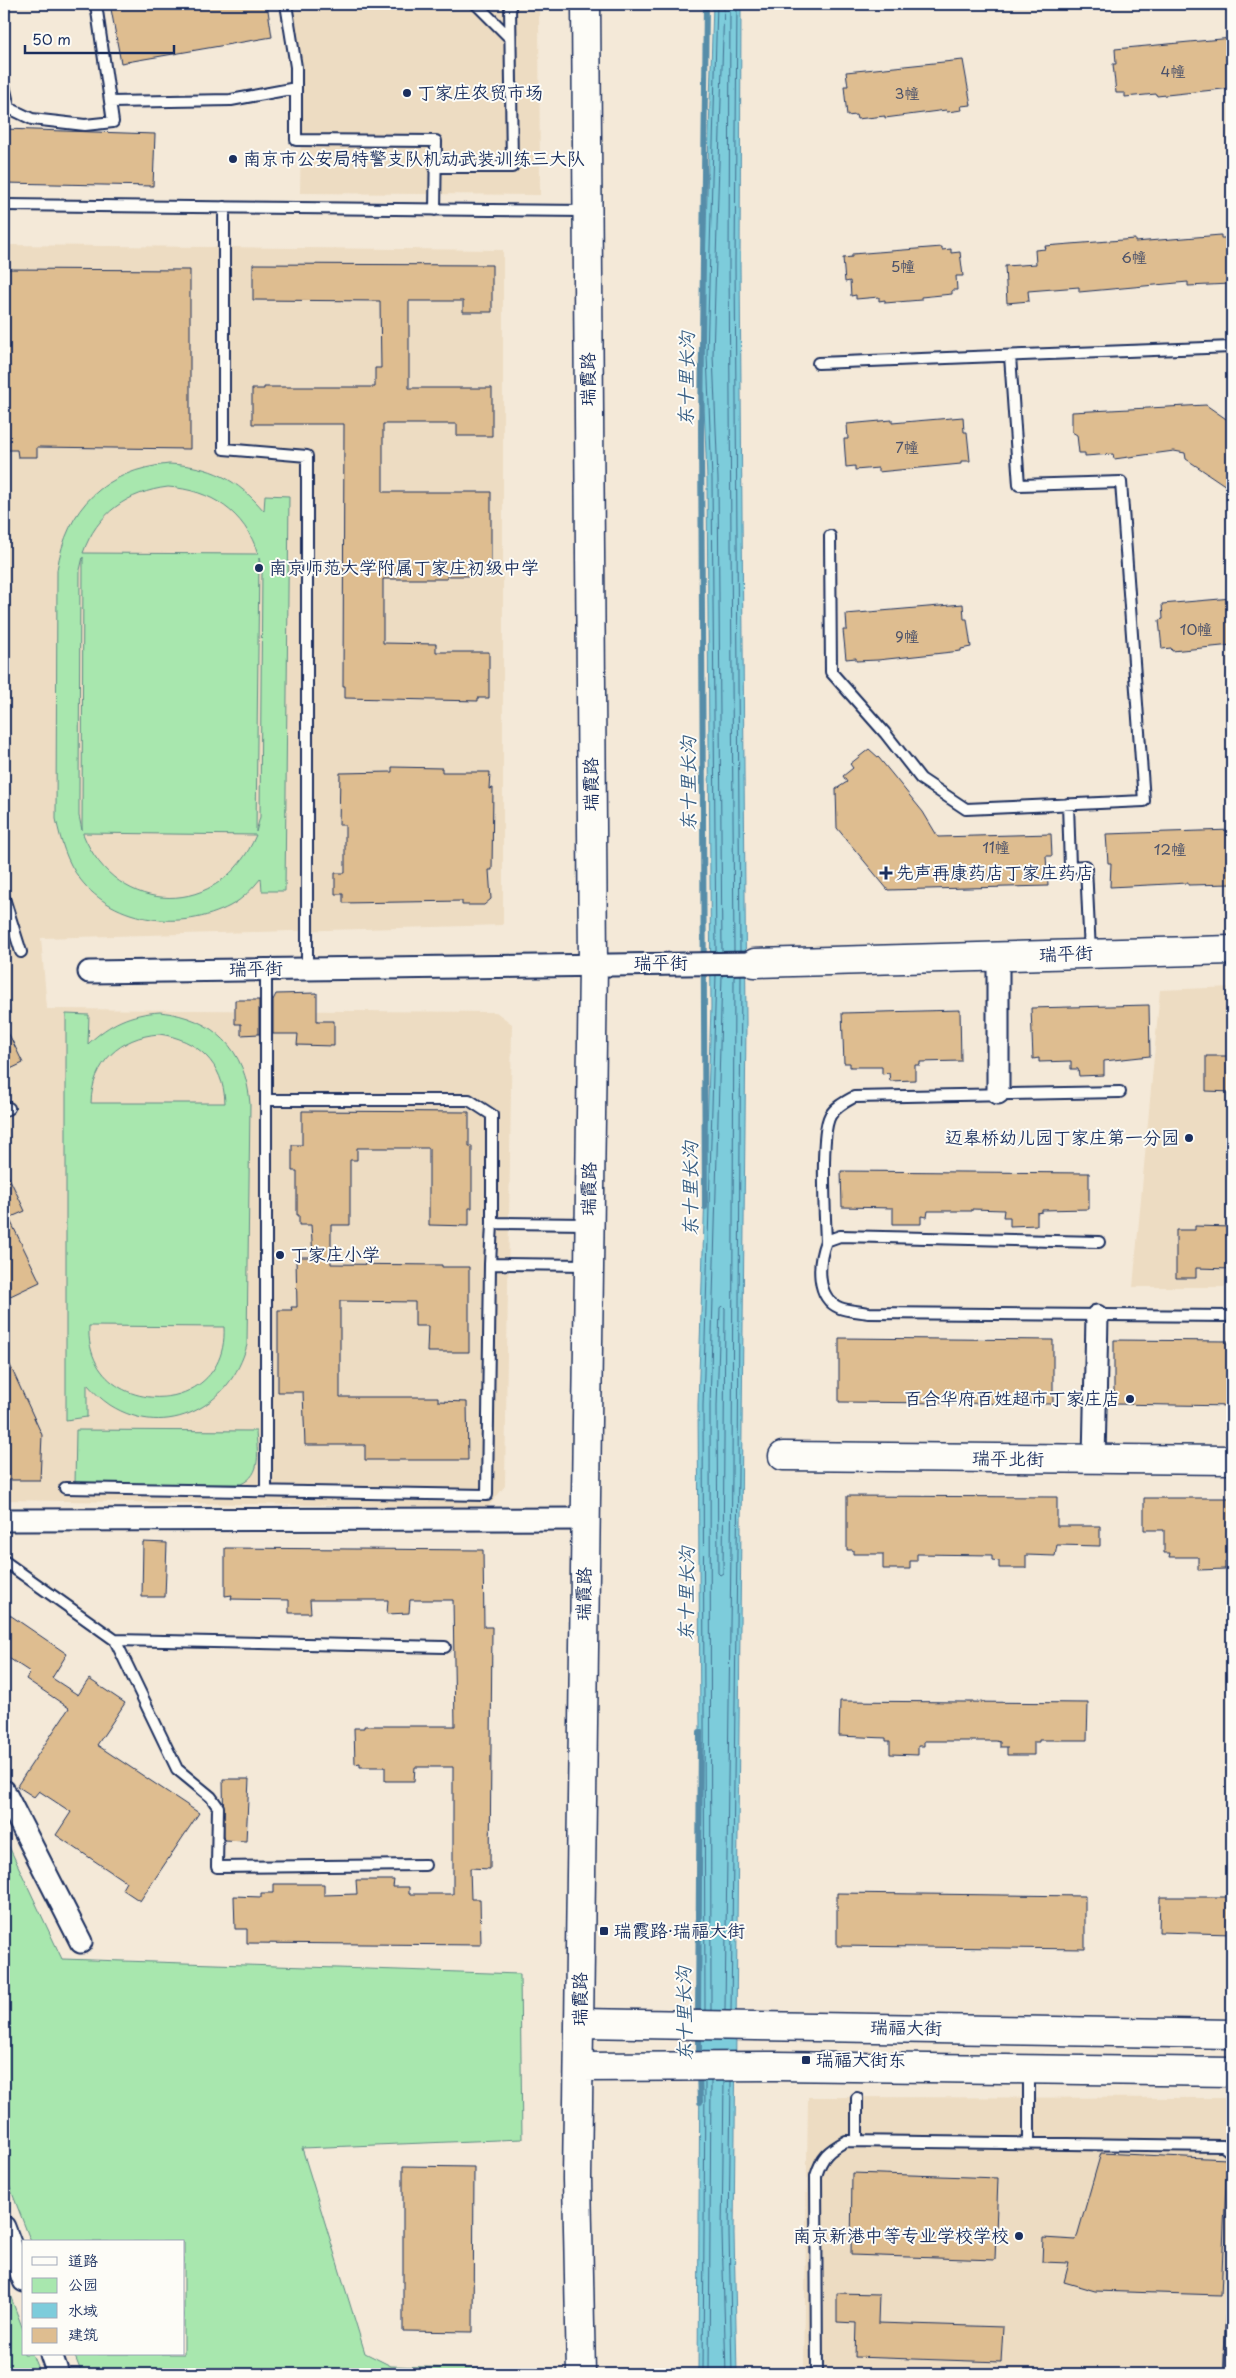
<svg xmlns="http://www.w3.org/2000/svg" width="1236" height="2378" viewBox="0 0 1236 2378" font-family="'Playpen Sans','LXGW WenKai TC',sans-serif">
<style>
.built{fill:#eddcc2}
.green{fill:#a8e7ae;stroke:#628b86;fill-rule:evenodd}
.water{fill:#7dccdb;stroke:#568da9}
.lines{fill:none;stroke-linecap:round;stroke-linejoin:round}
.shore{stroke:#426e90;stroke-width:1}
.stream{stroke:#568da9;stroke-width:6}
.building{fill:#debd90;stroke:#1b2f5e}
.lane-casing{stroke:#1b2f5e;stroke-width:14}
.street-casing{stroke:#1b2f5e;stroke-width:25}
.secondary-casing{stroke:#1b2f5e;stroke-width:31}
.lane{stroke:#fdfcf7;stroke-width:10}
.street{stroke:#fdfcf7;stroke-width:21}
.secondary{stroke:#fdfcf7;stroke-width:28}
.poi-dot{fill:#1b2f5e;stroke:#fdfcf7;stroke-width:2}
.labels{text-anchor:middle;stroke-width:4;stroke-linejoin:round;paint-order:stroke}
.number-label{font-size:15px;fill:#4c526a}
.poi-label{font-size:18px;fill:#1b2f5e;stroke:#fdfcf7;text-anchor:start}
.street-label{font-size:18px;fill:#1b2f5e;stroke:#fdfcf7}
.water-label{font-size:19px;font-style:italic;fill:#385e84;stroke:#fdfcf7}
</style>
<rect width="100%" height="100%" fill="#f4e9d8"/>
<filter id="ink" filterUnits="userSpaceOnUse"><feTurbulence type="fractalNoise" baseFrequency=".02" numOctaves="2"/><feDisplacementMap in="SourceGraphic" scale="10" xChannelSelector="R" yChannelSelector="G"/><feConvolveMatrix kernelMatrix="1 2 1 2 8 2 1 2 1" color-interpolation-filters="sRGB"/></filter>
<g filter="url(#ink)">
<path class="built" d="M 292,4 L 539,4 L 540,195 L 300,193 L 302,70 Z
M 4,245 L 503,250 L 503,925 L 41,938 L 47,1009 L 496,1012 L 512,1024 L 505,1486 L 487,1508 L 4,1500 Z
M 1232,987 L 1232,1287 L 1133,1287 L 1160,990 Z
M 808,2097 L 1232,2098 L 1232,2374 L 804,2374 Z"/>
<path class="green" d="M 169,464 C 211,466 237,479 264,511 L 265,495 L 289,496 L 285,891 L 262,891 L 261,878 C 252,889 243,899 230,906 C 183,931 114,924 80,879 C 66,861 61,841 56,819 L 57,570 C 67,507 105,470 169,464 ZM 168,487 C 211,490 245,512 258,554 L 83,553 C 97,513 128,492 168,487 ZM 83,557 L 82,830 L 79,816 L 79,798 L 80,570 ZM 259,558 L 262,571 L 260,817 L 256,832 ZM 83,834 L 83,833 L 256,835 C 221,919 117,918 83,834 Z
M 160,1012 C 214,1018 246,1049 250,1104 L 247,1345 C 231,1406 167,1441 110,1405 C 101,1399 94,1392 87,1384 L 87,1417 L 66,1420 L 66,1014 L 89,1015 L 88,1044 C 110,1023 130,1014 160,1012 ZM 159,1034 C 197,1039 224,1064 225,1103 L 91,1103 C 92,1063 120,1037 159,1034 ZM 89,1326 L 224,1327 C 229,1422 84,1420 89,1326 Z
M 76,1430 L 256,1431 C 257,1451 263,1474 241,1484 L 75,1484 Z
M 4,1836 L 62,1959 L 520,1974 L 522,2139 L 302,2148 L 365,2353 L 391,2366 L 522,2370 L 523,2374 L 82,2374 L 74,2354 L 184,2354 L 184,2242 L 31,2242 L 4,2172 Z
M 4,2279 L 24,2332 L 24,2354 L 32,2354 L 40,2374 L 4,2374 Z"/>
<path class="water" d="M 713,4 L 741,4 L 740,263 L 746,1022 L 734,2233 L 737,2374 L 698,2374 L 701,1889 L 698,1405 L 711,1007 L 707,479 L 702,356 Z"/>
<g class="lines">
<path class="shore" d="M 730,4 L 729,263 L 734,951
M 737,4 L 735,263 L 740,951
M 716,952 L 712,479 L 707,355 L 717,4
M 722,952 L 718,479 L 713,355 L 724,4
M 723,1306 L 725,1308 L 723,1573 L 720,1575 L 718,1573 L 717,1406 L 720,1308 Z
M 705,2010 L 703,1406 L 716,975
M 711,2010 L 710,1406 L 722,975
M 725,2010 L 732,1474 L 734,975
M 731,2011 L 738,1474 L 741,975
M 724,2081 L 722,2233 L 726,2374
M 731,2081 L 729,2233 L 732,2374
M 703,2374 L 705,2081
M 709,2374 L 711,2081"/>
<path class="stream" d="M 705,1207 L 701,428 L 706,4
M 698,2020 L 700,1732
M 699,2032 L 699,2060
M 699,2072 L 700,2102"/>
</g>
<path class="building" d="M 149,4 L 267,4 L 272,37 L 121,63 L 111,9 Z
M 1232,38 L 1232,88 L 1157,96 L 1156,94 L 1125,97 L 1125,93 L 1116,93 L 1113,64 L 1116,64 L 1115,49 Z
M 963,60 L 971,105 L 961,106 L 962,110 L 947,112 L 946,110 L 885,118 L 885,116 L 857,119 L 856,115 L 847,116 L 844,86 L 848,86 L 846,72 Z
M 4,129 L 155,134 L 153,186 L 4,183 Z
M 1221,235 L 1221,238 L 1232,238 L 1232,279 L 1230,279 L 1230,284 L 1188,286 L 1188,282 L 1079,292 L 1079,287 L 1028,291 L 1029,301 L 1007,303 L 1005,266 L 1036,264 L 1035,250 L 1046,249 L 1045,246 L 1135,239 L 1135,242 Z
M 942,247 L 942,250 L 951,249 L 951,253 L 960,252 L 963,276 L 956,276 L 957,290 L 952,290 L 952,294 L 921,297 L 921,300 L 885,303 L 885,300 L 879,301 L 879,297 L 856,299 L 856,295 L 851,296 L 850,281 L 845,282 L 843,258 L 852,257 L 852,254 Z
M 253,264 L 492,265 L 492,312 L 463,312 L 463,301 L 409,301 L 409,388 L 492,388 L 492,436 L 457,436 L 457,424 L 383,424 L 383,492 L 491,492 L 491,576 L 447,576 L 447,579 L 383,579 L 383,643 L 436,644 L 436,652 L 489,652 L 489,698 L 478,698 L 478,701 L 345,698 L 345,686 L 343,686 L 344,424 L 252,424 L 252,389 L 264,389 L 264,387 L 375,387 L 375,368 L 381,368 L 380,301 L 253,300 Z
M 4,269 L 190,270 L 190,449 L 37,447 L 37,457 L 18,457 L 17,450 L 4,450 Z
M 1206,405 L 1232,423 L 1232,490 L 1186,459 L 1185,453 L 1174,451 L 1114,459 L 1113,454 L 1085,456 L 1085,453 L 1079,453 L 1077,435 L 1072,432 L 1072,412 Z
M 963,417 L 964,432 L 967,432 L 970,461 L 961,461 L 961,464 L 878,472 L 878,468 L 855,470 L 855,466 L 846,467 L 844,439 L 848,439 L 847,424 L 892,420 L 892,423 Z
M 1232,598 L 1232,645 L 1172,651 L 1171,648 L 1162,649 L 1159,620 L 1163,619 L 1162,604 Z
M 963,604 L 964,619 L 967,619 L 971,647 L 961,649 L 961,651 L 878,660 L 856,661 L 856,658 L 846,659 L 843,630 L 847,630 L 846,614 Z
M 869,749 L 879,758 L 923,812 L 938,837 L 1051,834 L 1052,856 L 1046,856 L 1048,886 L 888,890 L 837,828 L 836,789 L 847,782 L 843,776 L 853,768 L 850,764 Z
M 392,767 L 442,768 L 442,772 L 490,772 L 489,789 L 493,788 L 492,870 L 489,870 L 491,899 L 484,905 L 462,905 L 462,901 L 343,903 L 343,894 L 335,894 L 335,873 L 345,873 L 345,825 L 339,825 L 340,773 L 392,772 Z
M 1232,830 L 1232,884 L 1188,885 L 1188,883 L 1110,887 L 1111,863 L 1108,863 L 1106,834 Z
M 317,993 L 317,1021 L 334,1021 L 334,1046 L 297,1045 L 298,1034 L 273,1034 L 273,1000 L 276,994 Z
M 235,1000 L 259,1000 L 259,1034 L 241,1035 L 241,1024 L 235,1024 Z
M 1149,1005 L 1150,1056 L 1104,1061 L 1104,1075 L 1079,1076 L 1078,1069 L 1071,1069 L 1071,1061 L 1039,1062 L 1039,1058 L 1033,1059 L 1031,1008 Z
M 960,1010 L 961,1061 L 920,1062 L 920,1065 L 915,1065 L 915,1080 L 890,1081 L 889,1073 L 882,1074 L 882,1067 L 850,1067 L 850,1063 L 844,1063 L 842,1013 Z
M 4,1024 L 23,1063 L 4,1072 Z
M 1206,1056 L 1232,1056 L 1232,1092 L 1206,1091 Z
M 302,1111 L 469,1112 L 469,1146 L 472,1146 L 472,1208 L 469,1208 L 469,1226 L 429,1225 L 429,1148 L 357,1148 L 357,1160 L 350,1160 L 350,1225 L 331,1225 L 331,1264 L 442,1265 L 442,1267 L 469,1267 L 469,1352 L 427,1352 L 428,1326 L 415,1326 L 415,1302 L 340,1301 L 340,1397 L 438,1397 L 438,1401 L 467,1402 L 468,1460 L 365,1460 L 365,1445 L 305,1445 L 303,1392 L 278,1392 L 278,1310 L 292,1310 L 291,1307 L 297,1307 L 296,1257 L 313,1257 L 311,1225 L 299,1225 L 299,1215 L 297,1215 L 297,1171 L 292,1171 L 292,1145 L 302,1145 Z
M 4,1167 L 25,1211 L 9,1218 L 40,1282 L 4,1299 Z
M 841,1171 L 1089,1173 L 1089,1209 L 1042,1210 L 1042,1212 L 1037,1213 L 1037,1225 L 1010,1226 L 1010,1217 L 1003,1217 L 1004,1210 L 972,1209 L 972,1211 L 928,1211 L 927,1217 L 921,1216 L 921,1224 L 893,1224 L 893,1208 L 842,1207 Z
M 1195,1226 L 1232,1227 L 1232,1269 L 1196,1268 L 1196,1278 L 1176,1278 L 1176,1230 L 1195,1230 Z
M 839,1338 L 1053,1340 L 1053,1404 L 839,1402 Z
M 1114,1340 L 1228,1341 L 1228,1344 L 1232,1344 L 1232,1406 L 1114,1404 Z
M 4,1352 L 42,1435 L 40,1480 L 4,1480 Z
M 847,1496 L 1057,1497 L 1057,1526 L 1100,1526 L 1100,1546 L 1057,1545 L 1055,1556 L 1026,1555 L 1026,1568 L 999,1568 L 999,1561 L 992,1560 L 992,1555 L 917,1554 L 917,1561 L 910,1561 L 910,1569 L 883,1569 L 883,1554 L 853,1554 L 853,1550 L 847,1550 Z
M 1144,1498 L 1232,1498 L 1232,1557 L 1225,1562 L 1225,1569 L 1198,1570 L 1198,1557 L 1169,1557 L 1170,1553 L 1164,1553 L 1164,1530 L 1144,1530 Z
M 143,1542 L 167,1543 L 165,1597 L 142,1597 Z
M 225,1548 L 483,1550 L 484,1627 L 492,1627 L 490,1869 L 470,1868 L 471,1899 L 480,1899 L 481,1945 L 247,1943 L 247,1929 L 235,1929 L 234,1896 L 261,1897 L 261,1893 L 274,1893 L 274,1884 L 324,1884 L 324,1895 L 357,1894 L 356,1880 L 394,1880 L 393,1887 L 409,1887 L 409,1894 L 453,1894 L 453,1767 L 415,1767 L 414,1781 L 385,1781 L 385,1767 L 360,1767 L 360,1763 L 355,1764 L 354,1728 L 364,1728 L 364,1726 L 455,1726 L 453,1600 L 410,1600 L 409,1613 L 387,1614 L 388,1600 L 310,1600 L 311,1613 L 289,1613 L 289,1600 L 231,1599 L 232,1595 L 225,1596 Z
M 4,1611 L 67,1654 L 52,1678 L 78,1695 L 89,1679 L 125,1703 L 97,1745 L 199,1813 L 140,1901 L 122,1889 L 126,1882 L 56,1835 L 71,1812 L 39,1791 L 34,1797 L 17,1786 L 69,1708 L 26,1679 L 30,1672 L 4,1655 Z
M 840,1701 L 1088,1703 L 1087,1740 L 1039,1740 L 1039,1742 L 1034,1742 L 1034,1755 L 1007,1755 L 1007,1747 L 1000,1747 L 1000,1742 L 996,1741 L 924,1741 L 924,1746 L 918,1746 L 918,1755 L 890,1754 L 890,1741 L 886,1741 L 886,1738 L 839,1736 Z
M 223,1779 L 249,1779 L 246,1841 L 224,1840 Z
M 837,1893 L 1085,1896 L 1085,1949 L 837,1946 Z
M 1160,1897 L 1232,1897 L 1232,1934 L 1159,1932 Z
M 1101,2153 L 1227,2159 L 1221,2295 L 1095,2291 L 1064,2282 L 1069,2263 L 1042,2262 L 1043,2238 L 1076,2240 Z
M 403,2166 L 474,2167 L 473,2332 L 403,2331 Z
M 852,2173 L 998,2178 L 995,2260 L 851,2255 Z
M 837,2293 L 879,2294 L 878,2323 L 1003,2327 L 1001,2362 L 855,2357 L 856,2323 L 837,2322 Z"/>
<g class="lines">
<g class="lane-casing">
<path id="lane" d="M 286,4 L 296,67 L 296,140 L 436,141 L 435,210
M 476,4 L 510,38
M 4,85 L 9,108 L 32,119 L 85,125 L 113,122 L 96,4
M 110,102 L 231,100 L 296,88
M 435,167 L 512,167 L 510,4
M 4,205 L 586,211
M 224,207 L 224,449 L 307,456 L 307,969
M 818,363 L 1232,347
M 830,536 L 831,672 L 885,733 L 921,779 L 966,809 L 1144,801 L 1121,482 L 1019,485 L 1010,356
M 1068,804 L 1070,867 L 1086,866 L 1090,953
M 4,898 L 21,952
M 266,1100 L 469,1100 L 492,1115 L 492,1223
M 4,1111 L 9,1108
M 588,1224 L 492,1223 L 490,1264 L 588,1265
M 826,1241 C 825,1217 820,1134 830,1116 C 835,1107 845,1102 854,1097 L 1120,1092
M 1099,1242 L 840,1236 L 826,1241 C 818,1262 815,1298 840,1308 C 848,1311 859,1311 868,1313 L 1232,1316
M 65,1488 L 487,1495 L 490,1264
M 266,1491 L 266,969
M 4,1561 L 115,1640 L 445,1647
M 115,1640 L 177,1769 L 211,1797 L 218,1807 L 217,1867 L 425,1865
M 1029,2071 L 1029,2142
M 857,2141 L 857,2098
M 817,2374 L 816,2176 C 822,2156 828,2151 846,2141 L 1223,2146 L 1232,2153
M 1230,2374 L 1232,2313"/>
</g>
<g class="street-casing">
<path id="street" d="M 998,956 L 998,1093
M 89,972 L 755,963
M 1094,1460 L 1097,1316
M 4,1520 L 585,1519
M 4,1791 L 81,1942
M 4,2227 L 24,2281
M 51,2354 L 58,2374"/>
</g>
<g class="secondary-casing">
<path id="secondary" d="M 755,963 L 1232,950
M 783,1456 L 1232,1460
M 580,2023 L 1232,2034
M 580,2067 L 776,2066 L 1232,2072
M 581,2374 L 577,2179 L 593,964 L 586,4"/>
</g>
<use href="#lane" class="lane"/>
<use href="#street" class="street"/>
<use href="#secondary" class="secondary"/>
</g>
</g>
<g class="poi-dot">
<circle cx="407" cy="93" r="5"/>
<circle cx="233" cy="159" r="5"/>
<circle cx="259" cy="568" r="5"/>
<path d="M883.5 865.5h5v5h5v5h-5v5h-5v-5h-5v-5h5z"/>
<circle cx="1189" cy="1138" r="5"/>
<circle cx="280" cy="1255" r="5"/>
<circle cx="1130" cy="1399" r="5"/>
<rect x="599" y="1926" width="10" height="10" rx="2.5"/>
<rect x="801" y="2055" width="10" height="10" rx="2.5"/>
<circle cx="1019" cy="2236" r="5"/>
</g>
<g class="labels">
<g class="number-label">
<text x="1173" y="77">4幢</text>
<text x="907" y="99">3幢</text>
<text x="1134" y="263">6幢</text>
<text x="903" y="272">5幢</text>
<text x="907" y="453">7幢</text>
<text x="1196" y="635">10幢</text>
<text x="907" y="642">9幢</text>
<text x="996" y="853">11幢</text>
<text x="1170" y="855">12幢</text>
</g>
<g class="poi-label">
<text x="417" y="99">丁家庄农贸市场</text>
<text x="243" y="165">南京市公安局特警支队机动武装训练三大队</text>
<text x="269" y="574">南京师范大学附属丁家庄初级中学</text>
<text x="896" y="879">先声再康药店丁家庄药店</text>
<text x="1179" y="1144" text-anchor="end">迈皋桥幼儿园丁家庄第一分园</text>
<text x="290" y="1261">丁家庄小学</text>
<text x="1120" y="1405" text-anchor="end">百合华府百姓超市丁家庄店</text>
<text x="614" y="1937">瑞霞路·瑞福大街</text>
<text x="816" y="2066">瑞福大街东</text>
<text x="1009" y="2242" text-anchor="end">南京新港中等专业学校学校</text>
</g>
<g class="street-label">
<text transform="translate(588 379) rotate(-90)" y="6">瑞霞路</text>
<text transform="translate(591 784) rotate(-90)" y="6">瑞霞路</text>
<text transform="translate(1066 954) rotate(-2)" y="6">瑞平街</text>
<text x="661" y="969">瑞平街</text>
<text transform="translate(256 969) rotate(-1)" y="6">瑞平街</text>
<text transform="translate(589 1189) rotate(-89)" y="6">瑞霞路</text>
<text transform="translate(1008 1459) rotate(1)" y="6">瑞平北街</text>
<text transform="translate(584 1594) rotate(-89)" y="6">瑞霞路</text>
<text transform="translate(580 1999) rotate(-90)" y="6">瑞霞路</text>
<text transform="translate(906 2028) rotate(1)" y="6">瑞福大街</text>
</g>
<g class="water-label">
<text transform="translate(686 379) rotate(-89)" y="7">东十里长沟</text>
<text transform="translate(688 784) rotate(-90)" y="7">东十里长沟</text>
<text transform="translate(690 1189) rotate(-90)" y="7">东十里长沟</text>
<text transform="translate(686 1594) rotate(-89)" y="7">东十里长沟</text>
<text transform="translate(684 2014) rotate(-91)" y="7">东十里长沟</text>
</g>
</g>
<rect width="1236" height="2378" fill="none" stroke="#fdfcf7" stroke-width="20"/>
<rect x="10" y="10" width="1216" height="2358" fill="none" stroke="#1b2f5e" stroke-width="2" filter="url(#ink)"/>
<rect x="22" y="2240" width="162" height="115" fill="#fdfcf7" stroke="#a3aaba"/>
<rect x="32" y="2257" width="25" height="8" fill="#fdfcf7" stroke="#a3aaba"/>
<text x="68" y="2266" font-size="15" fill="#1b2f5e">道路</text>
<rect x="32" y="2278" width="25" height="15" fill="#a8e7ae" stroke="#a3aaba"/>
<text x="68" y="2290" font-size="15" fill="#1b2f5e">公园</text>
<rect x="32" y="2303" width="25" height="15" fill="#7dccdb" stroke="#a3aaba"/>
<text x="68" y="2316" font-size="15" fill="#1b2f5e">水域</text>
<rect x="32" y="2328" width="25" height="15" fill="#debd90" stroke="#a3aaba"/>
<text x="68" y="2340" font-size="15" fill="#1b2f5e">建筑</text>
<path d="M25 45v8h149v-8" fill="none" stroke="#1b2f5e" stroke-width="2.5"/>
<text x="32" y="45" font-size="15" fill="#1b2f5e" stroke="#fdfcf7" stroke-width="4" paint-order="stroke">50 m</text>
</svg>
